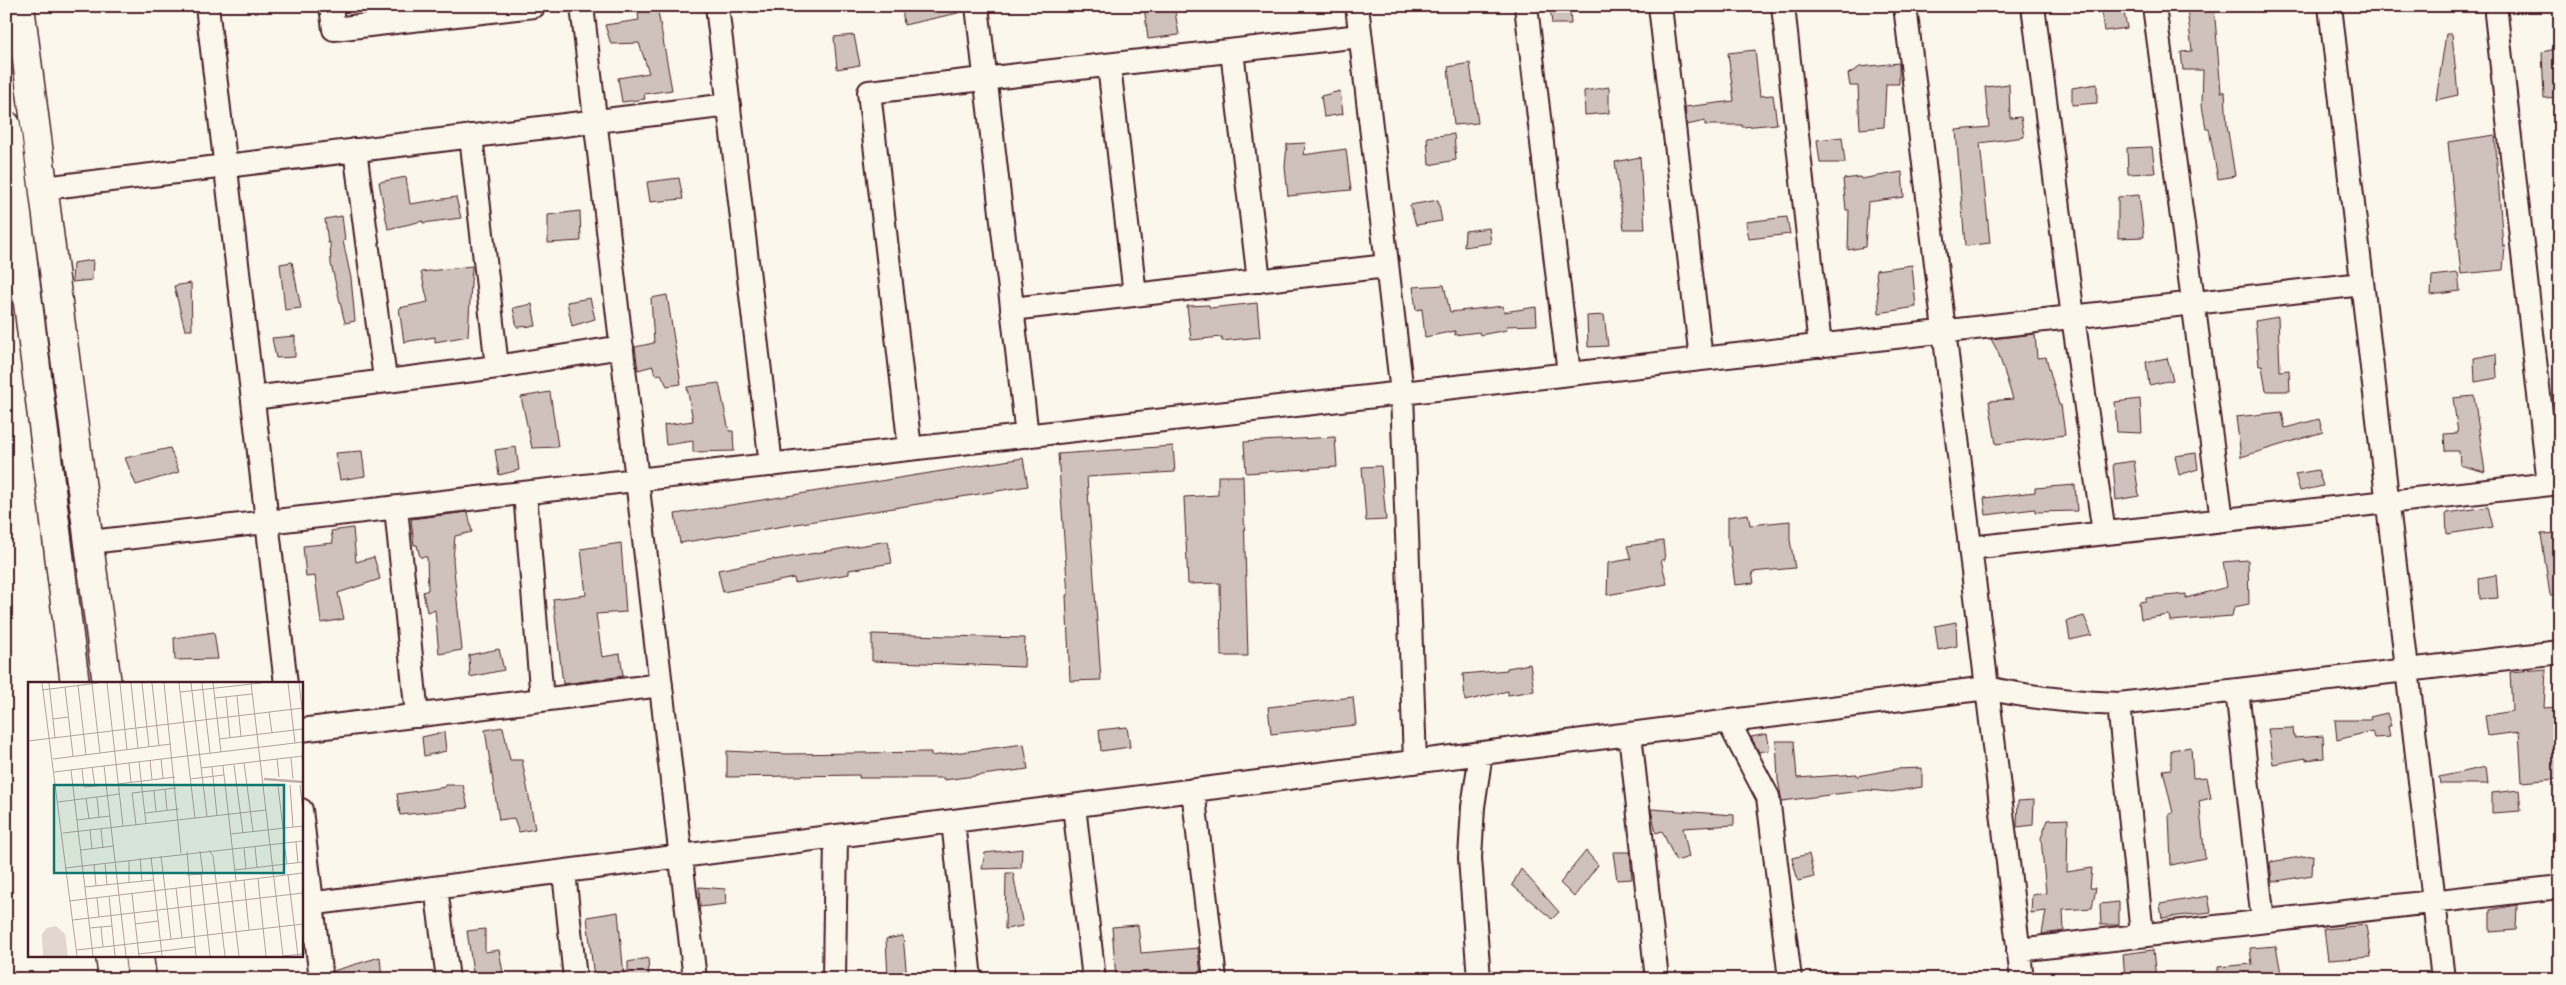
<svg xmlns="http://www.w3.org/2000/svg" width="2566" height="985" viewBox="0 0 2566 985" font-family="'Shantell Sans',sans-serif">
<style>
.building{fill:#cfc2bc;stroke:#4a1f2b}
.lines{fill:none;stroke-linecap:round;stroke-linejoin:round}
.minor-casing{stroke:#4a1f2b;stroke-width:26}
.secondary-casing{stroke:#4a1f2b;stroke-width:31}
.minor{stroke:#fbf7ec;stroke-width:22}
.secondary{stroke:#fbf7ec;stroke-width:28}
.inset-river{fill:none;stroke:#bfadaa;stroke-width:2.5}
.inset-road{fill:none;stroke:#b4a19f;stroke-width:1}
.view{fill:#0f766e;fill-opacity:0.15;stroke:#0f766e;stroke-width:2.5}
.inset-edge{fill:none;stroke:#4a1f2b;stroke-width:2.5}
</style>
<rect width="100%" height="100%" fill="#fbf7ec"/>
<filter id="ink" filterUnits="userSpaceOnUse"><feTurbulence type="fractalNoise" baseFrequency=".02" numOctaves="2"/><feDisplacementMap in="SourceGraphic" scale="10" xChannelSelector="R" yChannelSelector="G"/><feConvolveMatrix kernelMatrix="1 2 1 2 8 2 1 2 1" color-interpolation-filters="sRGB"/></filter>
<g filter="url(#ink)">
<path class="building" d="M 637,6 L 657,6 L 672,90 L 644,94 L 645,99 L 622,102 L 618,78 L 649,73 L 639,43 L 611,44 L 605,25 L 639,20 Z
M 902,6 L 957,6 L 958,13 L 904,25 Z
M 1144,6 L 1174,6 L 1179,35 L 1148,39 Z
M 1550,6 L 1570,6 L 1571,24 L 1552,24 Z
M 2214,6 L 2221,92 L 2225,92 L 2227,125 L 2235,176 L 2218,179 L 2209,129 L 2206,129 L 2202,105 L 2203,70 L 2183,70 L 2181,52 L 2192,51 L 2187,8 Z
M 2123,7 L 2127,28 L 2104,31 L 2101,11 Z
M 2446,34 L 2452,34 L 2458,95 L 2436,100 Z
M 854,35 L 860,65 L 837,69 L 834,37 Z
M 2560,48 L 2560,97 L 2544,98 L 2542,52 Z
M 1755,50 L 1760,96 L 1773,95 L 1777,124 L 1742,127 L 1742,125 L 1705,125 L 1705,121 L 1687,125 L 1685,107 L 1734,101 L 1728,53 Z
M 1470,63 L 1478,123 L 1454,125 L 1448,67 Z
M 1899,63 L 1899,84 L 1886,84 L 1884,127 L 1860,129 L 1858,86 L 1850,86 L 1848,74 L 1860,67 Z
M 2009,84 L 2010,118 L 2021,117 L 2024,137 L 1980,143 L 1990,243 L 1965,246 L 1956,130 L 1989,127 L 1985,87 Z
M 2097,84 L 2097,103 L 2072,105 L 2072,88 Z
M 1609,87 L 1609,113 L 1585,115 L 1584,91 Z
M 1340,91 L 1343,114 L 1324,117 L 1321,96 Z
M 1454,134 L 1456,160 L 1429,165 L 1427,137 Z
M 2495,135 L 2503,247 L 2505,246 L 2503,270 L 2461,274 L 2448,142 Z
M 1842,137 L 1845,163 L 1820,163 L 1817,140 Z
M 1306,143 L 1303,155 L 1346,149 L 1351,190 L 1288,196 L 1285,167 L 1287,144 Z
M 2152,147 L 2155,173 L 2128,174 L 2127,148 Z
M 1640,157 L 1645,229 L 1624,229 L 1615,162 Z
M 1902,172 L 1904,197 L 1868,202 L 1865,247 L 1848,250 L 1849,210 L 1846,210 L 1843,179 L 1860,177 L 1861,179 Z
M 406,177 L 410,204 L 456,197 L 461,218 L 423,223 L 423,221 L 388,229 L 379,182 Z
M 679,178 L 683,199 L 650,202 L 647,182 Z
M 2139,195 L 2144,237 L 2118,238 L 2118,197 Z
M 1438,200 L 1442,221 L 1416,225 L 1410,205 Z
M 580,211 L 581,241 L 548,243 L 548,215 Z
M 342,216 L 345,240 L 343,241 L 351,278 L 355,321 L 345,323 L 331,264 L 330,242 L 328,243 L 325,219 Z
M 1787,217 L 1790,234 L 1749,239 L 1746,222 Z
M 1489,228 L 1491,243 L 1464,247 L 1465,231 Z
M 93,260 L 92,280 L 72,282 L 73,263 Z
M 292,262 L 301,308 L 285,310 L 280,264 Z
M 1912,265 L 1916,307 L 1879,313 L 1876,270 Z
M 472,266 L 468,336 L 435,342 L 435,337 L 404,342 L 399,308 L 428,302 L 421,272 Z
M 2458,273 L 2460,291 L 2431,295 L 2432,276 Z
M 191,283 L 192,330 L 185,330 L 174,286 Z
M 1444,285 L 1450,312 L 1503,306 L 1504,312 L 1536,307 L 1537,325 L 1506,326 L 1507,330 L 1480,335 L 1479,332 L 1455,335 L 1455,331 L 1425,337 L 1422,309 L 1416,310 L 1413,287 Z
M 667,295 L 681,384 L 667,386 L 661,374 L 655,375 L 653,366 L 638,370 L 635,347 L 654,343 L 651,298 Z
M 590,298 L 595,319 L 572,326 L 567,302 Z
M 1257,303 L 1260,337 L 1222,341 L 1222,337 L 1191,340 L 1187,306 L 1209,305 L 1210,308 Z
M 532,304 L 536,326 L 517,327 L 513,308 Z
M 1604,315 L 1608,346 L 1588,347 L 1587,316 Z
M 2278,317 L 2280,371 L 2289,370 L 2290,391 L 2266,391 L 2262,366 L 2259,366 L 2255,321 Z
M 2035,334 L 2037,358 L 2046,357 L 2059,405 L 2061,405 L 2065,435 L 1996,444 L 1989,401 L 2013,399 L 1998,352 L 1991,339 Z
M 295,336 L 295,357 L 276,358 L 272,338 Z
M 2496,354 L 2497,378 L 2475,382 L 2474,358 Z
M 2167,358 L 2173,380 L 2149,385 L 2146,362 Z
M 719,383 L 729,431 L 733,431 L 734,451 L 693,452 L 693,441 L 666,445 L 664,425 L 693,421 L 687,387 Z
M 550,392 L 558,447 L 532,448 L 521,397 Z
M 2474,396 L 2485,472 L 2460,465 L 2459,451 L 2445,451 L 2444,434 L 2458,433 L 2453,398 Z
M 2140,399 L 2142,433 L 2117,432 L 2115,402 Z
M 2282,412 L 2285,428 L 2319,419 L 2323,432 L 2241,457 L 2236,417 Z
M 1335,437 L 1337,467 L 1246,473 L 1244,442 Z
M 1173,446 L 1175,472 L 1087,477 L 1101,680 L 1070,681 L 1066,595 L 1068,595 L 1058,454 Z
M 516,447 L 519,470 L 499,475 L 495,450 Z
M 170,448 L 179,472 L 136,485 L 125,458 Z
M 362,451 L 365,476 L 340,480 L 335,453 Z
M 2196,453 L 2198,469 L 2179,475 L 2175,456 Z
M 1023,458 L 1028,486 L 680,543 L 675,514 Z
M 2134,461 L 2139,496 L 2116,500 L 2113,464 Z
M 1381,466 L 1386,520 L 1366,521 L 1362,467 Z
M 2318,470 L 2323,486 L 2300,491 L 2295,474 Z
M 1218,476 L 1243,476 L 1248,656 L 1221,656 L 1220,583 L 1188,584 L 1184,497 L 1218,495 Z
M 2075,485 L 2077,511 L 2035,512 L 2035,509 L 1986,515 L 1984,498 L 2035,492 L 2035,488 Z
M 2488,507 L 2493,527 L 2447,534 L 2446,513 Z
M 468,512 L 472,532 L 455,536 L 453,560 L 462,650 L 439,654 L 435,610 L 427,612 L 423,592 L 428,590 L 427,557 L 420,557 L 417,545 L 414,545 L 411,519 Z
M 1748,514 L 1750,525 L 1790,521 L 1790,540 L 1795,568 L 1752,572 L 1754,583 L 1735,585 L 1730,546 L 1728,546 L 1728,517 Z
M 353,528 L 356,562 L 374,557 L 380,579 L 338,593 L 344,619 L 321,623 L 315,576 L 306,577 L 303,546 L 333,543 L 331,531 Z
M 2560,533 L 2560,594 L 2550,595 L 2541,534 Z
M 888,541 L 892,563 L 849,570 L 849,574 L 795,583 L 794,578 L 723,592 L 718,570 L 774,559 L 774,560 Z
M 1663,541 L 1665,560 L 1661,560 L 1667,584 L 1607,595 L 1608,563 L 1631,559 L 1627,546 Z
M 621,543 L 626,612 L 596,614 L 602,657 L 620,654 L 623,676 L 563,684 L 553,599 L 586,595 L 581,549 Z
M 2248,560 L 2249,604 L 2234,607 L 2232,616 L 2170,621 L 2169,615 L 2141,619 L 2139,602 L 2146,601 L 2146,598 L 2186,594 L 2186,598 L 2227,587 L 2223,562 Z
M 2496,575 L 2498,598 L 2480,599 L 2479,578 Z
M 2084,616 L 2092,635 L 2070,640 L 2067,621 Z
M 1956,622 L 1957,646 L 1938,650 L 1935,626 Z
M 214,632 L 218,659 L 175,660 L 174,638 Z
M 872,634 L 1025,638 L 1024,667 L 872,661 Z
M 499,649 L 504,670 L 470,677 L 469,655 Z
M 1530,664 L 1534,691 L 1508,695 L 1508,691 L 1465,701 L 1463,674 L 1507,670 L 1507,668 Z
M 2546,669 L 2544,708 L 2556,707 L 2557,779 L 2522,782 L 2519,732 L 2488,736 L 2485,716 L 2512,711 L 2510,672 Z
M 1353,697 L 1356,725 L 1271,734 L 1268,707 Z
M 2387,713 L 2391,726 L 2388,726 L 2390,737 L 2374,738 L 2372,731 L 2337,740 L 2335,720 L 2371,720 L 2370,717 Z
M 503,727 L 510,760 L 522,760 L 535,829 L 519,832 L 514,818 L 499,820 L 485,730 Z
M 1127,727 L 1130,747 L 1101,751 L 1099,730 Z
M 2293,728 L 2294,738 L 2323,736 L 2324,758 L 2306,760 L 2306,758 L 2273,764 L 2268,729 Z
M 444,732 L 446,751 L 424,756 L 422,737 Z
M 1767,734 L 1770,750 L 1759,752 L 1751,737 Z
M 1776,741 L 1794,741 L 1797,778 L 1857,774 L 1857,776 L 1896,769 L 1922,768 L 1922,787 L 1891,792 L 1868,790 L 1782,801 L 1778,780 Z
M 1024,744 L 1028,769 L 944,780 L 944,778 L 859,778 L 859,775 L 727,777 L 727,751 L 786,754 L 931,752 L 931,756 Z
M 2191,747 L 2193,778 L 2207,777 L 2211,798 L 2199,801 L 2205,858 L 2171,865 L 2169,814 L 2173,813 L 2163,770 L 2171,769 L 2171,750 Z
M 2486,767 L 2488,784 L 2440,784 L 2439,777 Z
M 445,785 L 463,785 L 468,808 L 400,815 L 397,794 L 445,787 Z
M 2519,790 L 2521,811 L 2492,813 L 2492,793 Z
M 2034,800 L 2033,825 L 2017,827 L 2018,801 Z
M 1651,809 L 1734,815 L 1734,825 L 1683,828 L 1689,857 L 1676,861 L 1662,831 L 1656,833 Z
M 2068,819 L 2067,872 L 2092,868 L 2090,888 L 2096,888 L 2092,908 L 2063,910 L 2064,931 L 2042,934 L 2046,911 L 2031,913 L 2032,895 L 2046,893 L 2041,838 L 2048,820 Z
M 1022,849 L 1021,868 L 982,869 L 985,853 Z
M 1586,851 L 1598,865 L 1574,897 L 1560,883 Z
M 1613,852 L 1630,852 L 1632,879 L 1617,880 Z
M 1809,854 L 1814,877 L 1798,881 L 1792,858 Z
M 2313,855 L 2312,875 L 2272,882 L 2270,862 Z
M 1521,869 L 1559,912 L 1552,919 L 1512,885 Z
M 1006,873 L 1013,873 L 1023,926 L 1005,929 Z
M 699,887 L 725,889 L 726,904 L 700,907 Z
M 2208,896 L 2211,912 L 2162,918 L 2160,904 Z
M 2119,902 L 2119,925 L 2101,925 L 2100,904 Z
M 2517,905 L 2516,930 L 2490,932 L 2490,910 Z
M 618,912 L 624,976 L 594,979 L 587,917 Z
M 1138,925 L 1141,953 L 1198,948 L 1201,975 L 1179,976 L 1180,979 L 1116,979 L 1112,927 Z
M 2366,925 L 2371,957 L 2328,960 L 2324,929 Z
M 485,929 L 485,952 L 499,950 L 503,973 L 485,973 L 485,979 L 474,979 L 467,931 Z
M 903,936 L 907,979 L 888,979 L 886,939 Z
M 2276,946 L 2282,979 L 2218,979 L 2218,967 L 2252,964 L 2250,948 Z
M 2153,950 L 2156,979 L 2125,979 L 2123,954 Z
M 380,957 L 382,979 L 334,979 L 333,971 Z
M 648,958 L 649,977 L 628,978 L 628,962 Z"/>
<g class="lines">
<g class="minor-casing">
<path id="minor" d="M 207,6 L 286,684
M 331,6 L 334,29 L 534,6
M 582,6 L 695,979
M 717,6 L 771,465
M 977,6 L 1027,436
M 1357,6 L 1402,393 L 1415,762
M 1526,6 L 1569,374
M 1660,6 L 1701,359
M 1783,6 L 1820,346
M 1905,6 L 2022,979
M 2033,6 L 2073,317 L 2104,533
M 2154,6 L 2222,520
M 2330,6 L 2443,979
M 2496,14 L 2549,484
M 1232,51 L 1259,281
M 1109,65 L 1135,295
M 471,136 L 497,367
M 355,150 L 385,379
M 44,188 L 729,105
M 1012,309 L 1387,266
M 253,398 L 497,367 L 622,347
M 910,449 L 869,92 L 1360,36
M 525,493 L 542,700
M 396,508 L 417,716
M 90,542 L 2362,284
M 1970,548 L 2560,483
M 2237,690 L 2263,921
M 2119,704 L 2142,935
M 1729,723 L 1768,797 L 1790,979
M 301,730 L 661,685
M 1630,734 L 1657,979
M 1193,790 L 1215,979
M 1074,806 L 1094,979
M 301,810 L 321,979
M 953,821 L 970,979
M 564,872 L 575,979
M 436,888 L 448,979
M 301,905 L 1987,688 C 2031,698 2073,702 2119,704 L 2560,652
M 2018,950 L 2560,887
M 834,979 L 836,836
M 1479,979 L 1470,858 L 1473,807 L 1481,753"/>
</g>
<g class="secondary-casing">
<path id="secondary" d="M 20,6 L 107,684
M 6,125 L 75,684
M 110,956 L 113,979
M 139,956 L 142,979"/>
</g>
<use href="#minor" class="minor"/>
<use href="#secondary" class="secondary"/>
</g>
</g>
<g transform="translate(28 682)">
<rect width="275" height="275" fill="#fbf7ec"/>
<path d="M 28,244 L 37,252 L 40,274 L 15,274 L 14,252 L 19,246 Z" fill="#e2d7d0"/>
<path class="inset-river" d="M 236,97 L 275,100"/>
<path class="inset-road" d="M 14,1 L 49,274M 21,1 L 27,56M 79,1 L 95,144M 92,1 L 99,68M 103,1 L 110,66M 114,1 L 121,65M 124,1 L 131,64M 136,1 L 153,171M 151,1 L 167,136M 163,1 L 179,135M 174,1 L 182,71M 185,1 L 193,70M 223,1 L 255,274 L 275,272M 260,1 L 267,61M 271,1 L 275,34M 64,2 L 72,71M 50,3 L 58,73M 37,5 L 45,74M 14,8 L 70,1M 152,10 L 233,1M 209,14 L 213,55M 198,15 L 202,56M 187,16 L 224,12M 241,30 L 244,51M 25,37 L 40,35M 191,57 L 275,47M 0,59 L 275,26M 263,76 L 265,97M 25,77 L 143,62M 133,77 L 135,96M 249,77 L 251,95M 122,78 L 124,98M 111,80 L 118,142M 101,81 L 103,100M 216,81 L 225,149M 206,83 L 215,151M 76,84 L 98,274M 195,84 L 208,199M 64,85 L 67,104M 184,85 L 189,134M 173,86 L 275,74M 54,87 L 56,105 L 79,103M 43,88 L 65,274M 26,90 L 275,60M 162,97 L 196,93M 90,102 L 147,95M 262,103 L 265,145M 272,103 L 275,130M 250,104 L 255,146M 137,107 L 139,128M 126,109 L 128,129M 69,115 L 71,136M 58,116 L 61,137M 30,120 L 92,112M 117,131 L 151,127M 49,138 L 82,134M 108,143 L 104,111 L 148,106M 73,147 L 75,166M 62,148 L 64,167M 35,151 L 238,128M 203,152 L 275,144M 268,160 L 270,181M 256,161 L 259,182M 227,165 L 229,185M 216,166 L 218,187M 53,168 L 86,164M 181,168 L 185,174 L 197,274M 159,170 L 168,274M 133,174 L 143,257M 123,175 L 134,274M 112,176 L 114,199M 77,181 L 79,203M 66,182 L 68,204M 37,186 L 275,159M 207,188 L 275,180M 173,192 L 182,274M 159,193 L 175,192 L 172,169M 260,193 L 270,274M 230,197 L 238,274M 216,198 L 221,248M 202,200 L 211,274M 101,201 L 101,178M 57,205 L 125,198M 148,206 L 154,256M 104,212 L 111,274M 81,214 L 87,274M 69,216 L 71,235M 41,219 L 275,191M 45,238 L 275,211M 107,242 L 130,239M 73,245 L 75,265M 62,246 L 84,244M 49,268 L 275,242M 111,272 L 167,265"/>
<path class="view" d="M 26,103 L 256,103 L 256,191 L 26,191 Z"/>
<rect width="275" height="275" class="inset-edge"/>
</g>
<rect width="2566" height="985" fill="none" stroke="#fbf7ec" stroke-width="25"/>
<rect x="12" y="12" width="2541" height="960" fill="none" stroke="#4a1f2b" stroke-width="2" filter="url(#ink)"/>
</svg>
